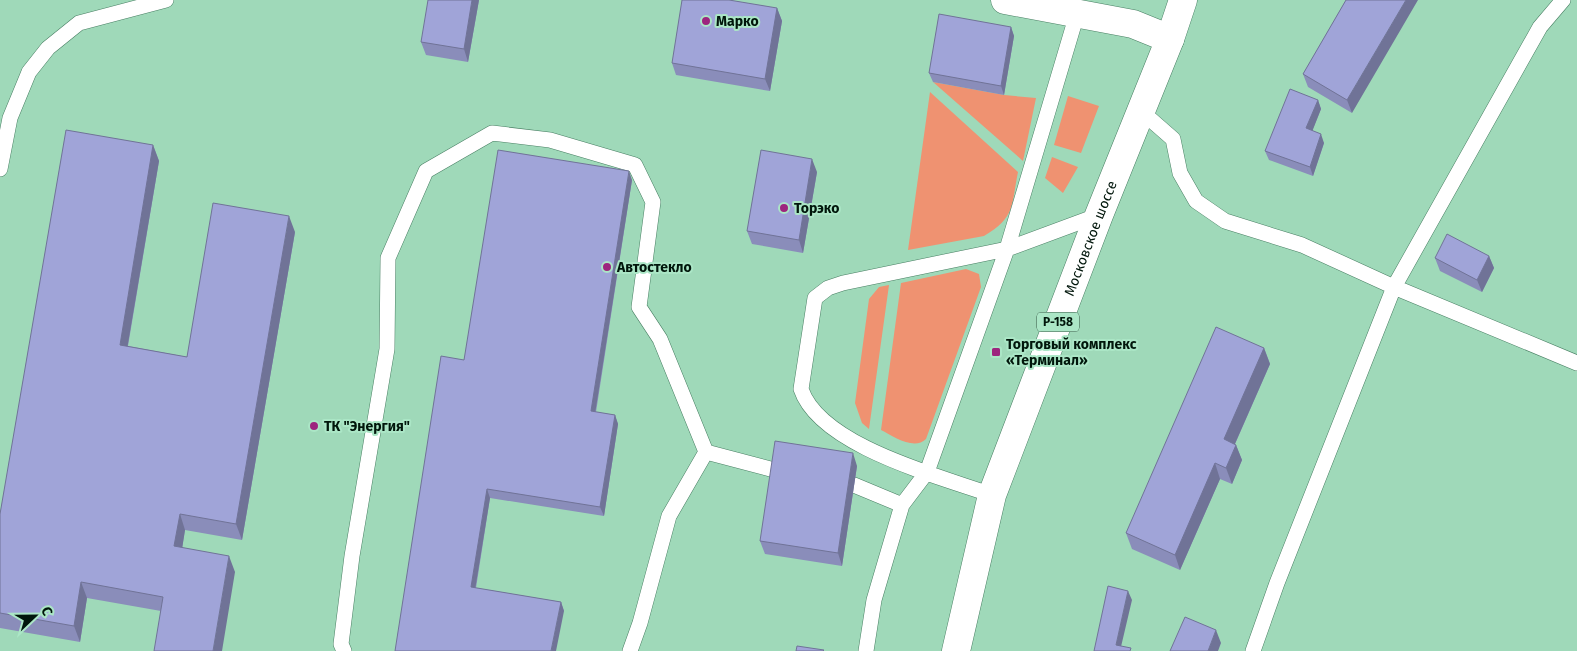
<svg xmlns="http://www.w3.org/2000/svg" width="1577" height="651" viewBox="0 0 1577 651" font-family="'Fira Sans',sans-serif">
<style>
.green{fill:#ef9271}
.lines{fill:none;stroke-linecap:round;stroke-linejoin:round}
.service-casing{stroke:#487f63;stroke-width:16}
.minor-casing{stroke:#487f63;stroke-width:29}
.primary-casing{stroke:#487f63;stroke-width:29}
.service{stroke:#fff;stroke-width:15}
.minor{stroke:#fff;stroke-width:28}
.primary{stroke:#fff;stroke-width:28}
.wall{fill:#8a8dba}
.shaded-wall{fill:#707397}
.building{fill:#a0a4d8;stroke:#707397}
.poi-dot{fill:#9d257e;stroke:#abe6c6;stroke-width:2}
.labels{text-anchor:middle;stroke-width:4;stroke-linejoin:round;paint-order:stroke}
.shield{fill:#abe6c6;stroke:#345443;stroke-width:1}
.shield-label{font-size:12px;font-weight:bold;fill:#01160b}
.poi-label{font-size:14px;font-weight:bold;fill:#01160b;stroke:#abe6c6;text-anchor:start}
.street-label{font-size:14px;fill:#01160b;stroke:#abe6c6}
</style>
<rect width="100%" height="100%" fill="#9fd9b9"/>
<path class="green" d="M 933,82 L 1004,95 L 1036,98 L 1023,161 Z
M 930,92 L 1018,172 C 1011,206 1016,217 984,236 L 908,250 Z
M 1068,96 L 1099,106 L 1081,153 L 1054,145 Z
M 1052,157 L 1078,167 L 1063,193 L 1045,178 Z
M 966,269 L 979,274 L 981,287 L 926,439 C 914,451 893,436 881,430 L 901,283 Z
M 889,285 L 869,429 L 862,423 L 855,403 L 869,299 L 879,287 Z"/>
<g class="lines">
<g class="service-casing">
<path id="service" d="M 1563,0 L 1540,27 L 1394,287 L 1577,363
M 1141,111 L 1173,139 L 1180,173 L 1196,201 L 1225,221 L 1302,245 L 1394,287 L 1277,583 L 1253,651
M 0,169 L 10,118 L 29,72 L 48,48 L 79,23 L 166,0
M 706,452 L 778,471
M 854,485 L 902,505
M 992,495 C 939,476 820,446 801,389 L 815,298 L 828,288 L 843,283 L 1007,249 L 1099,215
M 344,651 L 341,644 L 352,556 L 387,349 L 388,258 L 426,171 L 492,133 L 550,140 L 635,165 L 653,202 L 639,307 L 660,339 L 706,452
M 630,651 L 640,623 L 669,516 L 706,452
M 866,651 L 874,600 L 902,505 L 927,472 L 1007,249 L 1077,14"/>
</g>
<g class="minor-casing">
<path id="minor" d="M 1005,0 L 1133,24 L 1170,39"/>
</g>
<g class="primary-casing">
<g id="primary">
<path id="s1" d="M 956,651 L 992,495 L 1099,215 L 1170,39 L 1183,0"/>
</g>
</g>
<use href="#service" class="service"/>
<use href="#minor" class="minor"/>
<use href="#primary" class="primary"/>
</g>
<path class="wall" d="M 479,0 L 468,62 L 426,55 L 421,42 Z
M 1346,0 L 1352,113 L 1308,87 L 1303,74 Z
M 777,8 L 782,21 L 770,91 L 676,75 L 672,63 Z
M 1011,27 L 1014,36 L 1004,95 L 933,82 L 929,73 Z
M 1318,100 L 1321,109 L 1312,131 L 1324,143 L 1313,176 L 1269,160 L 1265,151 Z
M 153,145 L 159,161 L 128,346 L 187,357 L 295,232 L 242,540 L 185,530 L 182,548 L 235,572 L 161,611 L 87,598 L 80,642 L 0,628 L 0,514 Z
M 817,172 L 803,253 L 752,244 L 747,231 Z
M 632,180 L 596,412 L 615,415 L 618,424 L 604,516 L 490,498 L 476,588 L 561,602 L 564,611 L 395,651 L 464,360 Z
M 1489,256 L 1494,268 L 1482,292 L 1440,271 L 1435,258 Z
M 1264,348 L 1270,364 L 1235,444 L 1236,445 L 1242,460 L 1232,484 L 1220,479 L 1180,570 L 1132,549 L 1126,533 Z
M 857,466 L 842,566 L 765,554 L 760,541 Z"/>
<path class="shaded-wall" d="M 472,0 L 479,0 L 468,62 L 464,49 Z
M 1406,0 L 1418,0 L 1352,113 L 1347,100 Z
M 777,8 L 782,21 L 770,91 L 765,79 Z
M 1011,27 L 1014,36 L 1004,95 L 1001,86 Z
M 1318,100 L 1321,109 L 1310,137 L 1306,128 Z
M 1321,134 L 1324,143 L 1313,176 L 1310,167 Z
M 153,145 L 159,161 L 125,361 L 120,345 Z
M 812,159 L 817,172 L 803,253 L 799,240 Z
M 629,171 L 632,180 L 594,420 L 591,411 Z
M 289,216 L 295,232 L 242,540 L 236,524 Z
M 1489,256 L 1494,268 L 1482,292 L 1477,280 Z
M 1264,348 L 1270,364 L 1230,455 L 1224,439 Z
M 615,415 L 618,424 L 604,516 L 600,507 Z
M 1236,445 L 1242,460 L 1232,484 L 1226,468 Z
M 853,453 L 857,466 L 842,566 L 838,553 Z
M 1215,463 L 1220,479 L 1180,570 L 1175,555 Z
M 487,489 L 490,498 L 474,596 L 471,587 Z
M 180,514 L 185,530 L 180,562 L 174,546 Z
M 229,556 L 235,572 L 222,651 L 213,651 Z
M 81,582 L 87,598 L 80,642 L 74,626 Z
M 1128,591 L 1132,600 L 1120,651 L 1116,645 Z
M 561,602 L 564,611 L 556,651 L 551,651 Z
M 1216,630 L 1221,643 L 1218,651 L 1208,651 Z"/>
<path class="building" d="M 428,0 L 472,0 L 464,49 L 421,42 Z
M 682,0 L 729,0 L 777,8 L 765,79 L 672,63 Z
M 1346,0 L 1406,0 L 1347,100 L 1303,74 Z
M 939,14 L 1011,27 L 1001,86 L 929,73 Z
M 1290,89 L 1318,100 L 1306,128 L 1321,134 L 1310,167 L 1265,151 Z
M 66,130 L 153,145 L 120,345 L 187,357 L 213,203 L 289,216 L 236,524 L 180,514 L 174,546 L 229,556 L 213,651 L 154,651 L 163,597 L 81,582 L 74,626 L 0,613 L 0,514 Z
M 498,150 L 629,171 L 591,411 L 615,415 L 600,507 L 487,489 L 471,587 L 561,602 L 551,651 L 395,651 L 441,356 L 464,360 Z
M 761,150 L 812,159 L 799,240 L 747,231 Z
M 1447,234 L 1489,256 L 1477,280 L 1435,258 Z
M 1216,327 L 1264,348 L 1224,439 L 1236,445 L 1226,468 L 1215,463 L 1175,555 L 1126,533 Z
M 775,441 L 853,453 L 838,553 L 760,541 Z
M 1108,586 L 1128,591 L 1116,645 L 1131,648 L 1130,651 L 1094,651 Z
M 1185,617 L 1216,630 L 1208,651 L 1170,651 Z
M 797,646 L 824,650 L 823,651 L 796,651 Z"/>
<g class="poi-dot">
<circle cx="706" cy="21" r="5"/>
<circle cx="784" cy="208" r="5"/>
<circle cx="607" cy="267" r="5"/>
<rect x="991" y="347" width="10" height="10" rx="2.5"/>
<circle cx="314" cy="426" r="5"/>
</g>
<g class="labels">
<rect class="shield" x="1037" y="312.5" width="42" height="19" rx="4"/>
<g class="shield-label">
<text x="1058" y="326">Р-158</text>
</g>
<g class="poi-label">
<text x="716" y="26">Марко</text>
<text x="794" y="213">Торэко</text>
<text x="617" y="272">Автостекло</text>
<text x="1006" y="349">Торговый комплекс<tspan x="1006" dy="16">«Терминал»</tspan></text>
<text x="324" y="431">ТК "Энергия"</text>
</g>
<g class="street-label">
<text dy="5" stroke="none"><textPath href="#s1" startOffset="435">Московское шоссе</textPath></text>
</g>
</g>
<g transform="translate(35 616) rotate(68)" stroke="#abe6c6" stroke-width="4" paint-order="stroke">
<path d="M0-4L9 19L0 12L-9 19Z" fill="#01160b"/>
<text y="-8" font-size="14" font-weight="bold" text-anchor="middle" fill="#01160b">С</text>
</g>
</svg>
